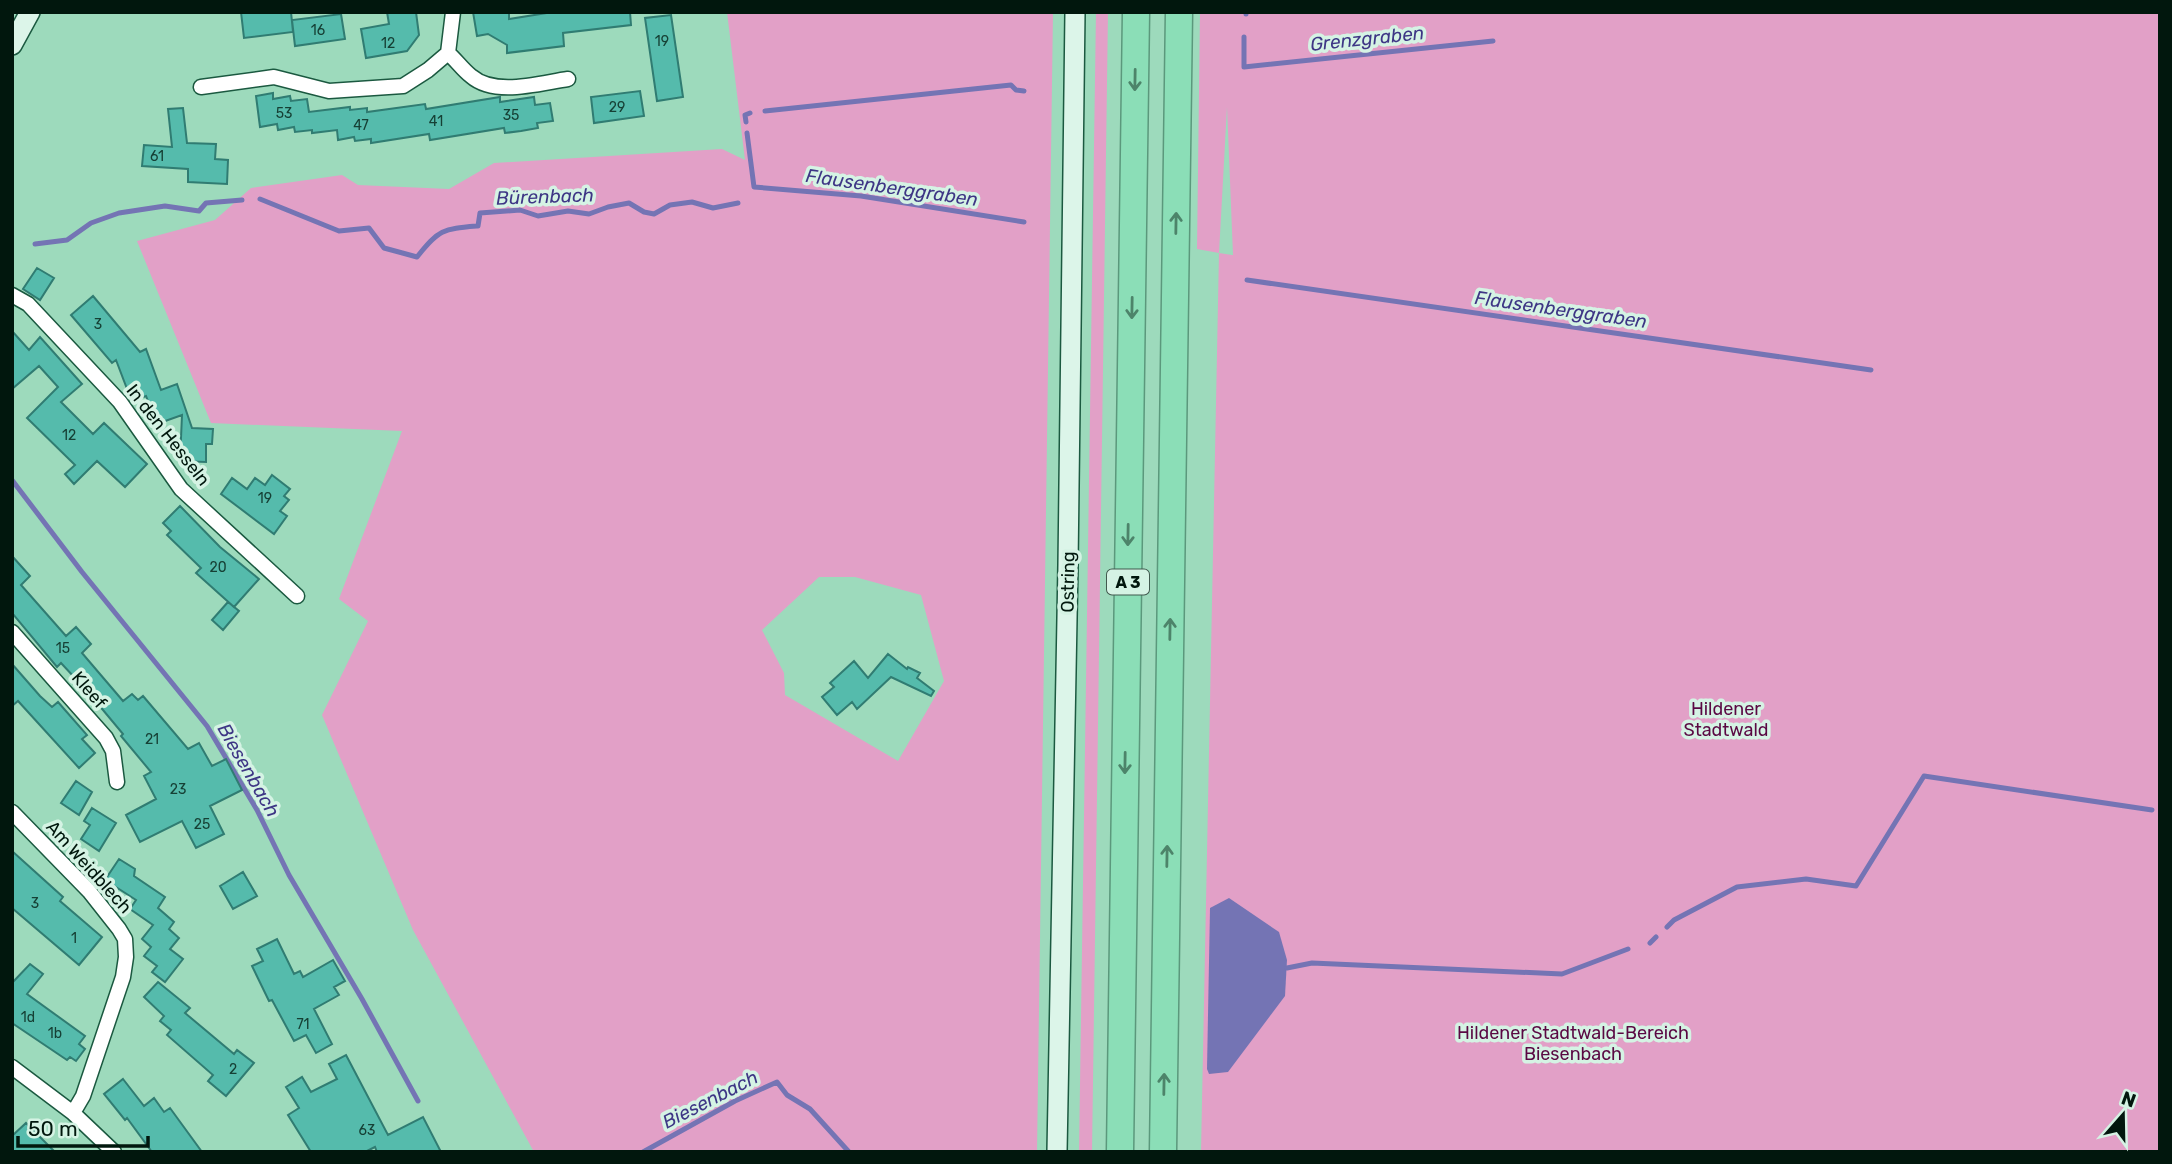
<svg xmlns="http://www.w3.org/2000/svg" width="2172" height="1164" viewBox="0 0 2172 1164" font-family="Rubik,sans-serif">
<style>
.green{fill:#e2a0c7;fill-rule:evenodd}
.water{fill:#7474b4}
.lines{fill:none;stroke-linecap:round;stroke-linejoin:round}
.stream{stroke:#7474b4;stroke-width:5}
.building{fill:#55bbac;stroke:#307c72;stroke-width:2}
.minor-casing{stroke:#1b5940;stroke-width:17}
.secondary-casing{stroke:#1b5940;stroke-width:22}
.motorway-casing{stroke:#5b987c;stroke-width:29}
.minor{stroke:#fff;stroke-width:14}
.secondary{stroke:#dcf5e9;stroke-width:19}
.motorway{stroke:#8bdeb7;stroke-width:26}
.oneway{stroke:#4d846a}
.labels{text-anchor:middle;stroke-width:7;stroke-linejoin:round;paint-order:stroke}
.number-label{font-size:14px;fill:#164035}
.shield{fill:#d5f3e4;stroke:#41594e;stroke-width:2}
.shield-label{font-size:16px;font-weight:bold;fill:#01170d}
.street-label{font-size:18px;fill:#01170d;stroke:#d5f3e4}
.park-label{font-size:18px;fill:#5a0843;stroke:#d5f3e4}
.water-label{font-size:19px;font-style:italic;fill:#3e3685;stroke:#d5f3e4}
</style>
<rect width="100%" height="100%" fill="#9ddabc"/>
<path class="green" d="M 727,12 L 1053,12 L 1037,1152 L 534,1152 L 413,930 L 322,715 L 368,621 L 339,599 L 402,431 L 211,423 L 137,241 L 215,220 L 251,188 L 342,175 L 358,185 L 449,189 L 494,163 L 722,149 L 745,160 ZM 819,577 L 855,577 L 921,595 L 944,681 L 898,761 L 785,695 L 784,673 L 762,630 Z
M 1096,12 L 1108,12 L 1092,1152 L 1079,1152 Z
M 1200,12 L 2160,12 L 2160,1152 L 1201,1152 L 1219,253 L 1197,249 ZM 1227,107 L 1233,255 L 1232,255 L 1219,253 Z"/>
<path class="water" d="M 1229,898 L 1279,932 L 1287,960 L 1285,996 L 1228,1072 L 1209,1074 L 1207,1069 L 1210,908 Z"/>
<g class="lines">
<path class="stream" d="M 1246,14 L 1246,12
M 1244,37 L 1244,67 L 1493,41
M 765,111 L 1011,85 L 1016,90 L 1024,91
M 746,122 L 745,115 L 750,113
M 747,133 L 754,187 L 861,196 L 1024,222
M 260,199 L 339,231 L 369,228 L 384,248 L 417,257 C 439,229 443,229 478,226 L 480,213 L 520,210 L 538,216 L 568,211 L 589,214 L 608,207 L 629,203 L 644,212 L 654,214 L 670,205 L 692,202 L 713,208 L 738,203
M 35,244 L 67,240 L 91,223 L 119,213 L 165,206 L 199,211 L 206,203 L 242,200
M 1247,280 L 1871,370
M 12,480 L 82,572 L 207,726 L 257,810 L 289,875 L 362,999 L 418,1101
M 1667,927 L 1674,920 L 1737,887 L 1806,879 L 1856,886 L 1924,776 L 2152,810
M 1650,943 L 1656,937
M 1287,968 L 1312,963 L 1562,974 L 1628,949
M 643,1152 L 735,1101 L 777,1082 L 787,1095 L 810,1109 L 849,1152"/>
</g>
<path class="building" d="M 241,12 L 291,12 L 293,32 L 244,38 Z
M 387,12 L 416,12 L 419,35 L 407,51 L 366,58 L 361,29 L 389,24 Z
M 473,12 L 509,12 L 509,19 L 553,12 L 630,12 L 631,25 L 563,33 L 564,46 L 507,53 L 507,45 L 488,34 L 477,36 Z
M 341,14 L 345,39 L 295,46 L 292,20 Z
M 671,15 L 683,97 L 657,101 L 645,18 Z
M 640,91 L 644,116 L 594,123 L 591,97 Z
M 273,93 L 273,99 L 290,96 L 291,101 L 307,99 L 309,112 L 350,107 L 350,110 L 367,108 L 367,112 L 425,104 L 426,109 L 500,97 L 500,102 L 534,97 L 535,105 L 550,103 L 553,121 L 537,123 L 538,128 L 521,131 L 505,133 L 504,128 L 430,140 L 429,134 L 371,143 L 371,139 L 355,141 L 354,137 L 338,140 L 337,130 L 312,133 L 312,130 L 295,132 L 294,127 L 278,130 L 277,124 L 260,127 L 256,96 Z
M 183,108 L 187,143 L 216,144 L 215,159 L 228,160 L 227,184 L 188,182 L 188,169 L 142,166 L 144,145 L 172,147 L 168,109 Z
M 37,268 L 54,278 L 40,300 L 23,289 Z
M 93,296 L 140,352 L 146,349 L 161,390 L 177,384 L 192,428 L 213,429 L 212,444 L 206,444 L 206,462 L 180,461 L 182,415 L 157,424 L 146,396 L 136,400 L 133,392 L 129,394 L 116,360 L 112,363 L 71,315 Z
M 12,331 L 29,350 L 40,337 L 82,384 L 61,402 L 93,434 L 104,423 L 147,464 L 125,487 L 97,461 L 74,484 L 65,474 L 75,465 L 27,418 L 58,387 L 39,366 L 12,389 Z
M 272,475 L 290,489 L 284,496 L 289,500 L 280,511 L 287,516 L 274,534 L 221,494 L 232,478 L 247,489 L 255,478 L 265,485 Z
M 180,506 L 220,547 L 259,579 L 234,607 L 196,573 L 201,568 L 167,535 L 171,531 L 163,523 Z
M 12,556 L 30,576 L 21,585 L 66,636 L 76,627 L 91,644 L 82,653 L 123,701 L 132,694 L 138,700 L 143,696 L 188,749 L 199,743 L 212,766 L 226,759 L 242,790 L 210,806 L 224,834 L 196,848 L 182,821 L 140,842 L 126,815 L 156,799 L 144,776 L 151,772 L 121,736 L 123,734 L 88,692 L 61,663 L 57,667 L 12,613 Z
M 228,602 L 239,611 L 223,630 L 212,620 Z
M 888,654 L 907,669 L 908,667 L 920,673 L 917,678 L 934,691 L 931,696 L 891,677 L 857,709 L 852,702 L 837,715 L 822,697 L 834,687 L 830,683 L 854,661 L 868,678 Z
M 12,664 L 40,696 L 52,707 L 58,702 L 87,735 L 82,739 L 95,753 L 79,768 L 18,701 L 12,706 Z
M 76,781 L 92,792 L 79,815 L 61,803 Z
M 92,808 L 116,823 L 99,851 L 81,839 L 90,825 L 84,821 Z
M 12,851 L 63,897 L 60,901 L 102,937 L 79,965 L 12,908 Z
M 119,859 L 135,869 L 134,876 L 165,897 L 158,908 L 174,922 L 169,929 L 179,938 L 170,949 L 183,959 L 165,982 L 152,972 L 157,966 L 144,956 L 151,947 L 142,939 L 153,925 L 130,909 L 136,900 L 105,880 Z
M 243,872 L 257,896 L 233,909 L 220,886 Z
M 277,939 L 294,974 L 300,971 L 303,977 L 333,960 L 345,981 L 334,987 L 339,995 L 314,1009 L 332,1044 L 316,1053 L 306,1035 L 294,1041 L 272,1000 L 269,1001 L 252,966 L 263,961 L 257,949 Z
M 30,964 L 43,974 L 27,994 L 85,1036 L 79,1044 L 85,1049 L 76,1061 L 70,1057 L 67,1060 L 12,1023 L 12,983 Z
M 158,982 L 190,1008 L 185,1013 L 234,1054 L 237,1050 L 254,1063 L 226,1096 L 208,1081 L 213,1075 L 167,1035 L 171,1030 L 160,1021 L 164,1016 L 144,997 Z
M 346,1055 L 388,1135 L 423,1117 L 441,1152 L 377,1152 L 375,1147 L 365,1152 L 311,1152 L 288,1115 L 299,1108 L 286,1087 L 302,1077 L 311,1092 L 337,1079 L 329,1064 Z
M 123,1079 L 144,1106 L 154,1098 L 164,1112 L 170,1108 L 202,1152 L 152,1152 L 127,1118 L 125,1120 L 104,1094 Z
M 26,1123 L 55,1152 L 12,1152 L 12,1136 Z"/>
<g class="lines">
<g class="minor-casing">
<path id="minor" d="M 448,53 L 453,12
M 201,87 L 274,77 L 329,91 L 403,86 L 428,70 L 448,53 C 456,60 463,70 471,76 C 495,97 540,83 568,79
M 12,295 L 28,304 L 120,402 L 181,489 L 297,596
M 12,632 L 106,738 L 113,751 L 117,782
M 12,812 L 89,891 L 119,929 L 125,939 L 126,957 L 123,977 L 83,1096 L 73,1113
M 12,1067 L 73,1113 L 114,1152"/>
</g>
<g class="secondary-casing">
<path id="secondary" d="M 12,45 L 30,12
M 1057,1152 L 1068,565 L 1075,12"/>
</g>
<g class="motorway-casing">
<path id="motorway" d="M 1120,1152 L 1136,12
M 1163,1152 L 1179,12"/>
</g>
<use href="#minor" class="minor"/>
<use href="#secondary" class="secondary"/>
<use href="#motorway" class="motorway"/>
</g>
<defs><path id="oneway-shaft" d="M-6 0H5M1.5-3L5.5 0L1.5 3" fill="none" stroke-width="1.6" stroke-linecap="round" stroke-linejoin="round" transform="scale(1.75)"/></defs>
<g class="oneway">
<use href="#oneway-shaft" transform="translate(1135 80) rotate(91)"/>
<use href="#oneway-shaft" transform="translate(1176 223) rotate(-89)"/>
<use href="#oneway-shaft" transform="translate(1132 308) rotate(91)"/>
<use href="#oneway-shaft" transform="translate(1128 535) rotate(91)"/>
<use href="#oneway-shaft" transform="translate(1170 629) rotate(-89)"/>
<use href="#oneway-shaft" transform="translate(1125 763) rotate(91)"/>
<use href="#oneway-shaft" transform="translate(1167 856) rotate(-89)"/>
<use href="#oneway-shaft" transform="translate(1164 1084) rotate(-89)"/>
</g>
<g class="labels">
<g class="number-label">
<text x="318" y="35">16</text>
<text x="662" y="46">19</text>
<text x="388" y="48">12</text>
<text x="617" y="112">29</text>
<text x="284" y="118">53</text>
<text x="511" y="120">35</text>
<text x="436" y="126">41</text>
<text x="361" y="130">47</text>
<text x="157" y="161">61</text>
<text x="98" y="329">3</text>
<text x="69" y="440">12</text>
<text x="265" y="503">19</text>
<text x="218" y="572">20</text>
<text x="63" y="653">15</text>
<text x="152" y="744">21</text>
<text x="178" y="794">23</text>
<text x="202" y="829">25</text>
<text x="35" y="908">3</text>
<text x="74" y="943">1</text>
<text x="28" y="1022">1d</text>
<text x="303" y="1029">71</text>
<text x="55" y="1038">1b</text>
<text x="233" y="1074">2</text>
<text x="367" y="1135">63</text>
</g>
<rect class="shield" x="1107" y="569.5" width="42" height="25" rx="5"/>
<g class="shield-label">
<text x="1128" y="588">A 3</text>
</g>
<g class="street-label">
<text transform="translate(168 435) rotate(52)" y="6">In den Hesseln</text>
<text transform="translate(1068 582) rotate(-89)" y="6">Ostring</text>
<text transform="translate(89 690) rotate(49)" y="6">Kleef</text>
<text transform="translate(89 867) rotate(48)" y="6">Am Weidblech</text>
</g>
<g class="park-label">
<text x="1726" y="715">Hildener<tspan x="1726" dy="21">Stadtwald</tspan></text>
<text x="1573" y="1039">Hildener Stadtwald-Bereich<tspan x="1573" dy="21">Biesenbach</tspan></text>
</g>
<g class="water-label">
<text transform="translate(1367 38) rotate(-6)" y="7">Grenzgraben</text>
<text transform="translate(892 187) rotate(8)" y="7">Flausenberggraben</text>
<text transform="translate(545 196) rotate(-2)" y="7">Bürenbach</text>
<text transform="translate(1561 309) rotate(8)" y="7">Flausenberggraben</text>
<text transform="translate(249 770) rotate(60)" y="7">Biesenbach</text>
<text transform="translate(710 1099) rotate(-27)" y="7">Biesenbach</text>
</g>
</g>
<rect width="2172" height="1164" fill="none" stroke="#01170d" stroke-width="28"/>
<g transform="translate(2123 1115) rotate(20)" stroke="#d5f3e4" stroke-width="5" paint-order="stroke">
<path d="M0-5L12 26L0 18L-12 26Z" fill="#01170d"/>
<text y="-10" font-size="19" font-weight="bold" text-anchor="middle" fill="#01170d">N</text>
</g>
<path d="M18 1136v10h130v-10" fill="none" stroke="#01170d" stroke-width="3.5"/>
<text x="28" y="1136" font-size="21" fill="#01170d" stroke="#d5f3e4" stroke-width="5" paint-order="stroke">50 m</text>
</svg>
